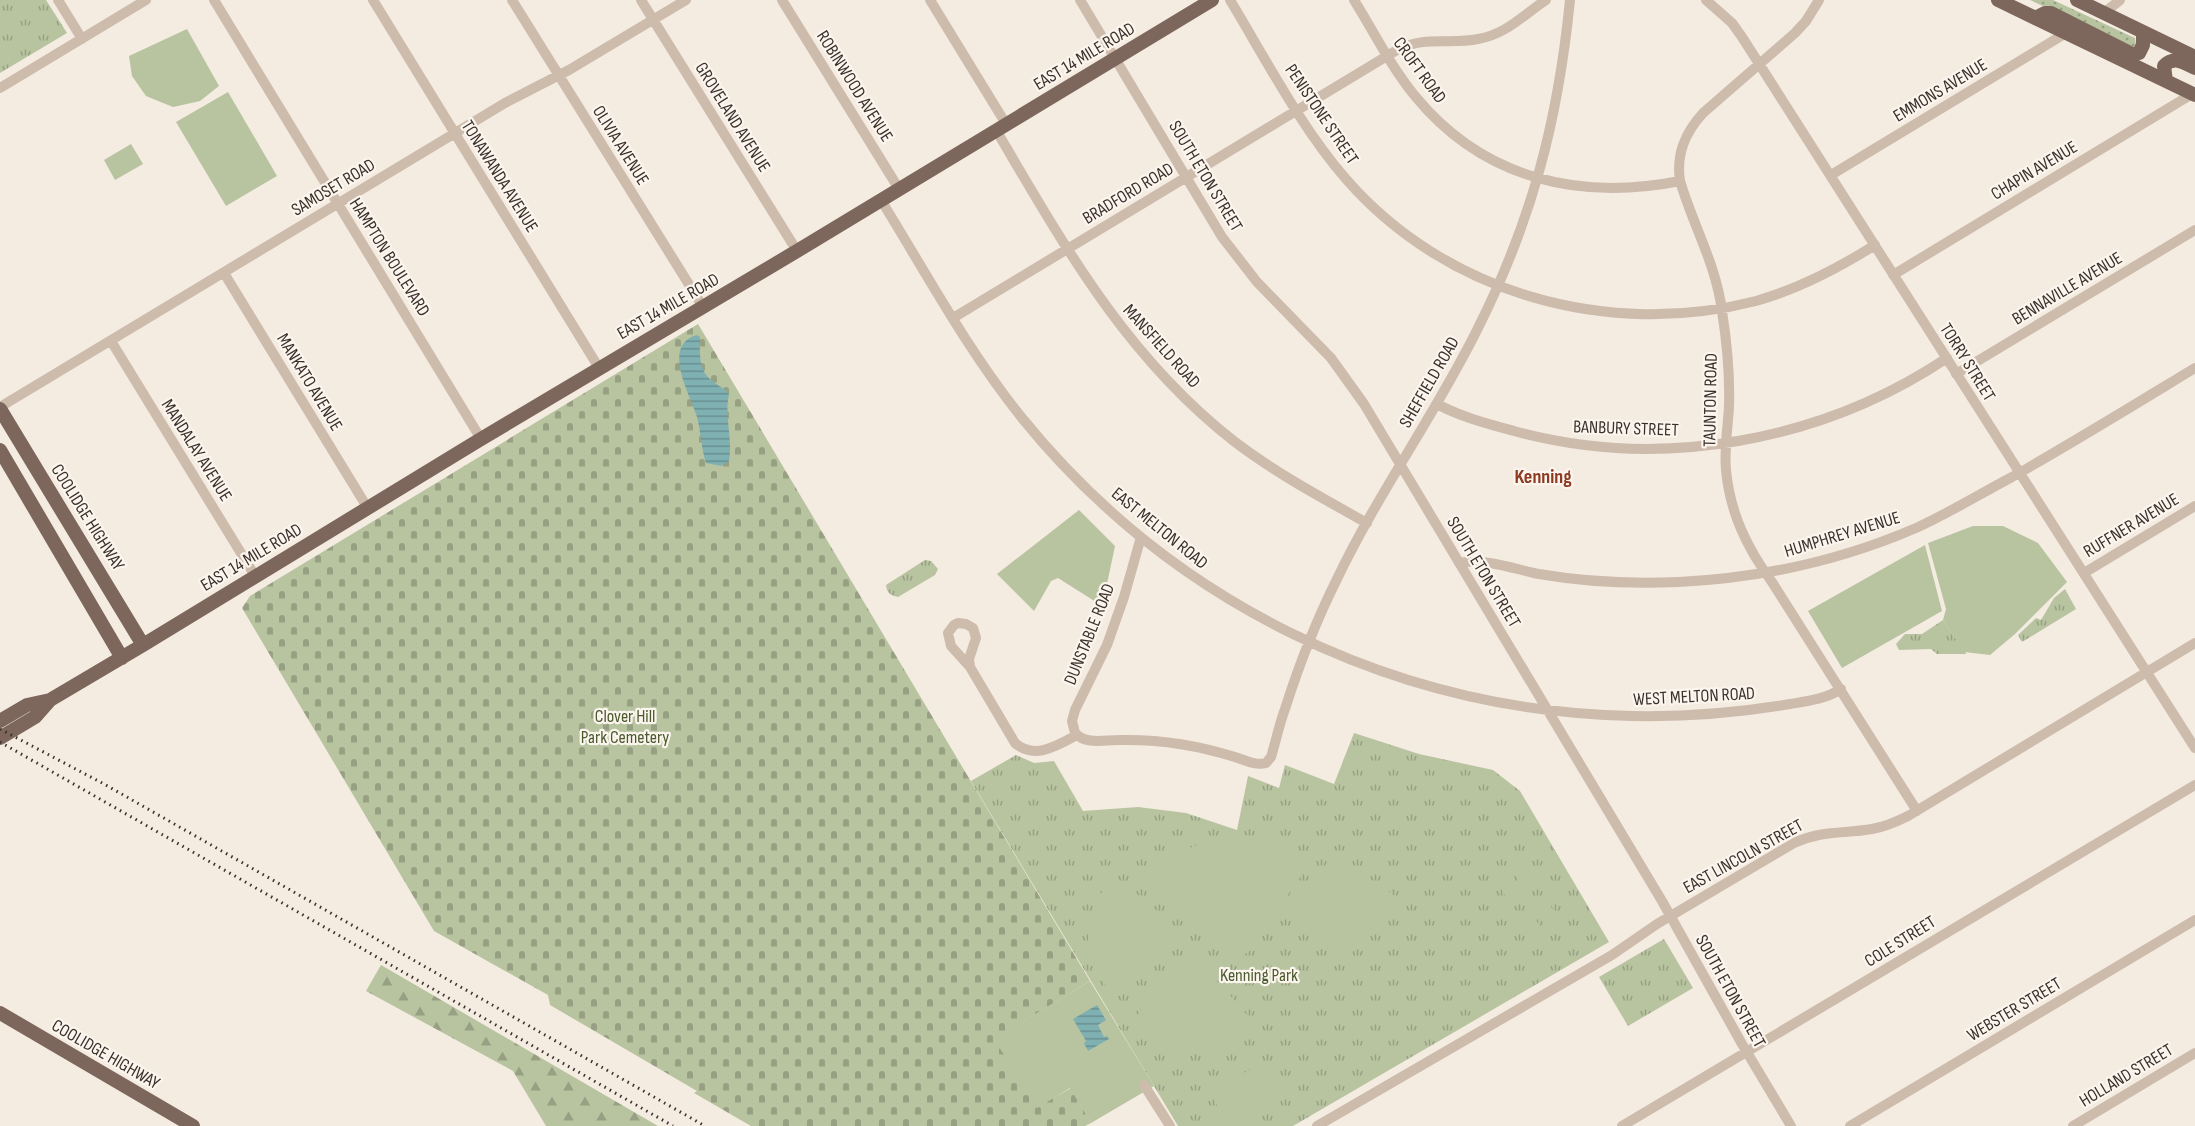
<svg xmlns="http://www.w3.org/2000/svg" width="2195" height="1126" viewBox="0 0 2195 1126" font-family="'Sofia Sans Condensed',sans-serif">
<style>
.grass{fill:url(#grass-dots)}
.forest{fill:url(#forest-firs)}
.cemetery{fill:url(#cemetery-stones)}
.park{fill:url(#park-tufts)}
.garden{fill:#b8c4a0}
.water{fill:url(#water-rules)}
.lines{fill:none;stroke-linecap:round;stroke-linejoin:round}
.minor{stroke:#cdbbac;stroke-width:10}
.major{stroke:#7d675c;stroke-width:14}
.rail{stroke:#3b302b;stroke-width:3;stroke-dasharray:1.5 4.5;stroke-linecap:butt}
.labels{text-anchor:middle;stroke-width:4.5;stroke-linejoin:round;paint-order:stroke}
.street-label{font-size:18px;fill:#3b302b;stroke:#fbf5ee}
.park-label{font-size:18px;fill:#4a5a2e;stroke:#fbf5ee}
.neighbourhood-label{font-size:20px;font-weight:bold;fill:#8c3b22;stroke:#fbf5ee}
</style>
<defs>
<pattern id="grass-dots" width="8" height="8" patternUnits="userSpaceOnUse" patternTransform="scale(1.5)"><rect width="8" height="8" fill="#b8c4a0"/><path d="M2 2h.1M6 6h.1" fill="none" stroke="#97a083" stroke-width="1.8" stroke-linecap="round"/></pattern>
<pattern id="forest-firs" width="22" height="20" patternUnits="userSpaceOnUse" patternTransform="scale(1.5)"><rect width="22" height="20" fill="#b8c4a0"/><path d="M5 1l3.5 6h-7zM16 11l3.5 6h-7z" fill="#97a083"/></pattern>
<pattern id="cemetery-stones" width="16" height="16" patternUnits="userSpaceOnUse" patternTransform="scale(1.5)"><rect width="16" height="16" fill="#b8c4a0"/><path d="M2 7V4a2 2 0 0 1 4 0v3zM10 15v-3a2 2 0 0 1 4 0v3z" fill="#97a083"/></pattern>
<pattern id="park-tufts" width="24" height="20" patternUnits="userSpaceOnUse" patternTransform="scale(1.5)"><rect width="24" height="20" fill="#b8c4a0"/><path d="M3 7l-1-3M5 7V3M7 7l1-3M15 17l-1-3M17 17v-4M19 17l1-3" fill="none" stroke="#97a083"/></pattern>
<pattern id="water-rules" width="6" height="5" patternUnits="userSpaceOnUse" patternTransform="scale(1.5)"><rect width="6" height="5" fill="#7fb0b2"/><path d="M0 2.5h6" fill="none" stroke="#699091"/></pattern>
</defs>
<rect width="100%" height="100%" fill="#f4ebe1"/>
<path class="grass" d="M 2030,0 L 2053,0 L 2135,38 L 2136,46 L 2131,47 Z"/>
<path class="forest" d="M 381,965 L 658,1126 L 546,1126 L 513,1071 L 366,991 Z"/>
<path class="cemetery" d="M 698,324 L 1090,981 L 995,1039 L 1037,1107 L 1071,1088 L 1091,1123 L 1085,1126 L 751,1126 L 694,1093 L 697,1091 L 550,1005 L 548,995 L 434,931 L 242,608 L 250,596 Z"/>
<path class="park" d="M 0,0 L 46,0 L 67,33 L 0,73 Z
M 925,560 L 931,561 L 938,569 L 935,575 L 898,597 C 890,595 887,593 886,585 Z
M 2065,589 L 2076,609 L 2022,642 L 2018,635 L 2036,618 L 2041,620 L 2054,598 Z
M 1943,620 L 1966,654 L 1937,654 L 1931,649 L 1899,650 L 1896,644 L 1905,634 L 1922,634 Z
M 1354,733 L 1419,754 L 1493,770 L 1520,791 L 1609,942 L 1293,1126 L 1178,1126 L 971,781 L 1016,755 L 1034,763 L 1054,761 L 1083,811 L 1138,807 L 1186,813 L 1237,830 L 1248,776 L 1279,788 L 1285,765 L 1334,784 Z
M 1664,939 L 1693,988 L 1628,1026 L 1599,977 Z"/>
<path class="garden" d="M 187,29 L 219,86 L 200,101 L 173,107 L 146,96 L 132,76 L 129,56 Z
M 228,92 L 277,176 L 226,206 L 176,122 Z
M 131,144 L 143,164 L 115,180 L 104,160 Z
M 1079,510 L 1115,546 L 1104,598 L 1096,602 L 1058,578 L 1051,581 L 1034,611 L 997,574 Z
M 1973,526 L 2003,526 L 2038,543 L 2067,582 L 2015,634 L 1990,655 L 1964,652 L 1943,620 L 1946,609 L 1928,543 Z
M 1925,545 L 1942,611 L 1842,668 L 1808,611 Z
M 1232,834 L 1266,837 L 1288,844 L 1312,860 L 1248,953 L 1237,955 L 1206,931 L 1151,878 C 1172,853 1200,841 1232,834 Z
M 1521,856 L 1537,883 L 1524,891 L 1508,863 Z
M 1505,866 L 1520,893 L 1508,901 L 1492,873 Z
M 1341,868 C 1363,874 1382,884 1399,900 L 1349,956 L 1342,957 L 1281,908 C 1299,891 1317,874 1341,868 Z
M 1113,876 L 1150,904 L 1179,932 C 1177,951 1132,984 1116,997 C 1111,991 1105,985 1101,979 C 1077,947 1090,904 1113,876 Z
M 1546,898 L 1562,925 L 1549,933 L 1533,905 Z
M 1529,908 L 1545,935 L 1532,943 L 1516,915 Z
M 1195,960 L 1222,986 L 1254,1023 L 1220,1048 L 1199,1052 L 1168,1047 L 1146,1038 L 1131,1023 C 1143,1008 1178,962 1195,960 Z
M 1090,981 L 1154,1086 L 1091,1123 L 1070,1088 L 1037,1108 L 994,1039 Z
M 1263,1062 L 1282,1096 L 1229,1126 L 1210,1093 Z"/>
<path class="water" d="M 697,335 L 700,337 C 700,351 698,369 710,379 C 716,385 723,387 729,394 C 724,417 733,438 729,461 L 721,466 L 706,463 C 701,448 701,432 697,417 C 691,396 660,345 697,335 Z
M 1097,1005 L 1106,1020 L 1098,1025 L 1104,1037 L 1107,1036 L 1109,1039 L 1088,1051 L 1084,1043 L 1086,1041 L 1073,1019 Z"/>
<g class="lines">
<path class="minor" d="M 58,0 L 82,39
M 214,0 L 481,439
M 373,0 L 599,368
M 512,0 L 703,307
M 641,0 L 797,251
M 782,0 L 899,189
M 930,0 L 1006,124
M 1080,0 L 1222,237 L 1257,282 L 1331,358 L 1364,404 L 1662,901 L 1742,1044 L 1791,1126
M 1230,0 C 1265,58 1302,129 1346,179 C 1446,294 1609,339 1756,301 C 1798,289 1837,269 1875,245
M 1354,0 C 1374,32 1391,67 1415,96 C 1483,179 1579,201 1680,181
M 1706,0 L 1732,23 L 1742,37 L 2195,748
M 1819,0 L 1806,21 L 1795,33 L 1703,113 C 1685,133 1676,154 1680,181 C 1693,225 1716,264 1722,311 C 1727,343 1730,374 1729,406 C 1728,427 1724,449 1726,470 C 1730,513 1747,548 1772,582 L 1917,811
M 2104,13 L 2120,0
M 0,88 L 146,0
M 996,130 C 1065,247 1126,357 1235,442 C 1276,473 1322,498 1367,523
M 1831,175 L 2066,33
M 881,200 C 926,273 968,351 1022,418 C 1172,603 1394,711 1632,716 C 1685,717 1738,713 1790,704 C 1808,701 1826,699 1841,689
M 224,273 L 367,507
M 1893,275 L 2192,94
M 953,318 L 1397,50 C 1427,35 1448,45 1478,39 C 1507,34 1523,15 1546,0
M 111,341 L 255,576
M 1956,374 L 2195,230
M 1437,404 C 1461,417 1488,424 1514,431 C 1660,471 1821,442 1947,358
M 0,407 L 505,103 L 569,70 L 686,0
M 1141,537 L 1124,597 L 1107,645 L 1075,710 L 1072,721 L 1075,733 C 1086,745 1104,740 1119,740 C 1158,739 1197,745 1235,757 C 1245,760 1255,766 1266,763 L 1271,757 C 1276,741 1279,725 1285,709 C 1299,665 1316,621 1337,579 C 1378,493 1435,415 1477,330 C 1532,221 1558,121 1570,0
M 1459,563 C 1486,558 1514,569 1539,574 C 1585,582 1633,584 1679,582 C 1760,578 1842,560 1916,528 C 1949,513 1980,494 2012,477 C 2074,442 2134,405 2195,368
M 2084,573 L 2195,506
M 970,667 L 951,646 L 948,633 L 954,625 L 958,623 L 966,624 L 973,628 L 976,638 L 969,659 L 970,667 L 1015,743 C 1034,760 1057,746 1077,735
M 1144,1085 L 1170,1126
M 1317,1126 L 1612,955 L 1657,924 L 1794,843 C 1822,830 1843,834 1872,829 C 1885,827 1896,822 1908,816 L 2195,643
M 1622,1126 L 2195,785
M 1850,1126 L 2195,920
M 2073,1126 L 2195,1053"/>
<path class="major" d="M 1998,0 L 2195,95
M 2077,0 L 2195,57
M 2035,18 L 2045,13 L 2051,13 L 2132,54 L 2139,53 L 2143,45 L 2143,32
M 2166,81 L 2164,66 C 2174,55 2184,63 2195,68
M 0,409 L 143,645
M 0,450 L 122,658
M 0,721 L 27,705 L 50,700 L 143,645 L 481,439 L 797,251 L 1212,0
M 0,738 L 35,717 L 50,700
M 0,1013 L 193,1126"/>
<path class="rail" d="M 0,729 L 104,784 L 705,1126
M 0,742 L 673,1126"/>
</g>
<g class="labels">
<g class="street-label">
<text transform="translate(1084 56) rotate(-31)" y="6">EAST 14 MILE ROAD</text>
<text transform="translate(1420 70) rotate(54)" y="6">CROFT ROAD</text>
<text transform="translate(855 86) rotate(58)" y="6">ROBINWOOD AVENUE</text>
<text transform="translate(1940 90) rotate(-31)" y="6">EMMONS AVENUE</text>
<text transform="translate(1322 114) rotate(56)" y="6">PENISTONE STREET</text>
<text transform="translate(733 117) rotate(58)" y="6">GROVELAND AVENUE</text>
<text transform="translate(621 145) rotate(58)" y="6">OLIVIA AVENUE</text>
<text transform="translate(2034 170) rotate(-31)" y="6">CHAPIN AVENUE</text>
<text transform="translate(500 176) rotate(58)" y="6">TONAWANDA AVENUE</text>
<text transform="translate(1206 176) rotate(59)" y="6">SOUTH ETON STREET</text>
<text transform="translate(333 187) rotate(-31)" y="6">SAMOSET ROAD</text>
<text transform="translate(1128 193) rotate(-31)" y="6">BRADFORD ROAD</text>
<text transform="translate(390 257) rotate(58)" y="6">HAMPTON BOULEVARD</text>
<text transform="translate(2067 288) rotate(-31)" y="6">BENNAVILLE AVENUE</text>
<text transform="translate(668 306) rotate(-30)" y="6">EAST 14 MILE ROAD</text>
<text transform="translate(1162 346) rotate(48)" y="6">MANSFIELD ROAD</text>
<text transform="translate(1968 362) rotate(58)" y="6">TORRY STREET</text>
<text transform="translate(310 382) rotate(59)" y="6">MANKATO AVENUE</text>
<text transform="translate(1429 382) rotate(-60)" y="6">SHEFFIELD ROAD</text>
<text transform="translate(1710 400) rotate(-89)" y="6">TAUNTON ROAD</text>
<text transform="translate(1626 428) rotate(2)" y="6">BANBURY STREET</text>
<text transform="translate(197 450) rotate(58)" y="6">MANDALAY AVENUE</text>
<text transform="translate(88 517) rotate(58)" y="6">COOLIDGE HIGHWAY</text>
<text transform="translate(2131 525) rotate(-31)" y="6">RUFFNER AVENUE</text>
<text transform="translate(1160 528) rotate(39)" y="6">EAST MELTON ROAD</text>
<text transform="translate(1842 534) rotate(-17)" y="6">HUMPHREY AVENUE</text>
<text transform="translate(251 557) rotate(-31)" y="6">EAST 14 MILE ROAD</text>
<text transform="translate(1484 572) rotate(59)" y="6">SOUTH ETON STREET</text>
<text transform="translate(1089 634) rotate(-68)" y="6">DUNSTABLE ROAD</text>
<text transform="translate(1694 696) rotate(-3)" y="6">WEST MELTON ROAD</text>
<text transform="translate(1743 856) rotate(-29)" y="6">EAST LINCOLN STREET</text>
<text transform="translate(1900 941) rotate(-32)" y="6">COLE STREET</text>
<text transform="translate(1731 991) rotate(61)" y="6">SOUTH ETON STREET</text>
<text transform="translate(2014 1009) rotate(-31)" y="6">WEBSTER STREET</text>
<text transform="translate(106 1054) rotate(30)" y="6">COOLIDGE HIGHWAY</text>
<text transform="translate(2126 1075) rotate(-31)" y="6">HOLLAND STREET</text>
</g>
<g class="park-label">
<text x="625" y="722">Clover Hill<tspan x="625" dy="21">Park Cemetery</tspan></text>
<text x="1259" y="981">Kenning Park</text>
</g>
<g class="neighbourhood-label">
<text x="1543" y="483">Kenning</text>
</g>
</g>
</svg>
